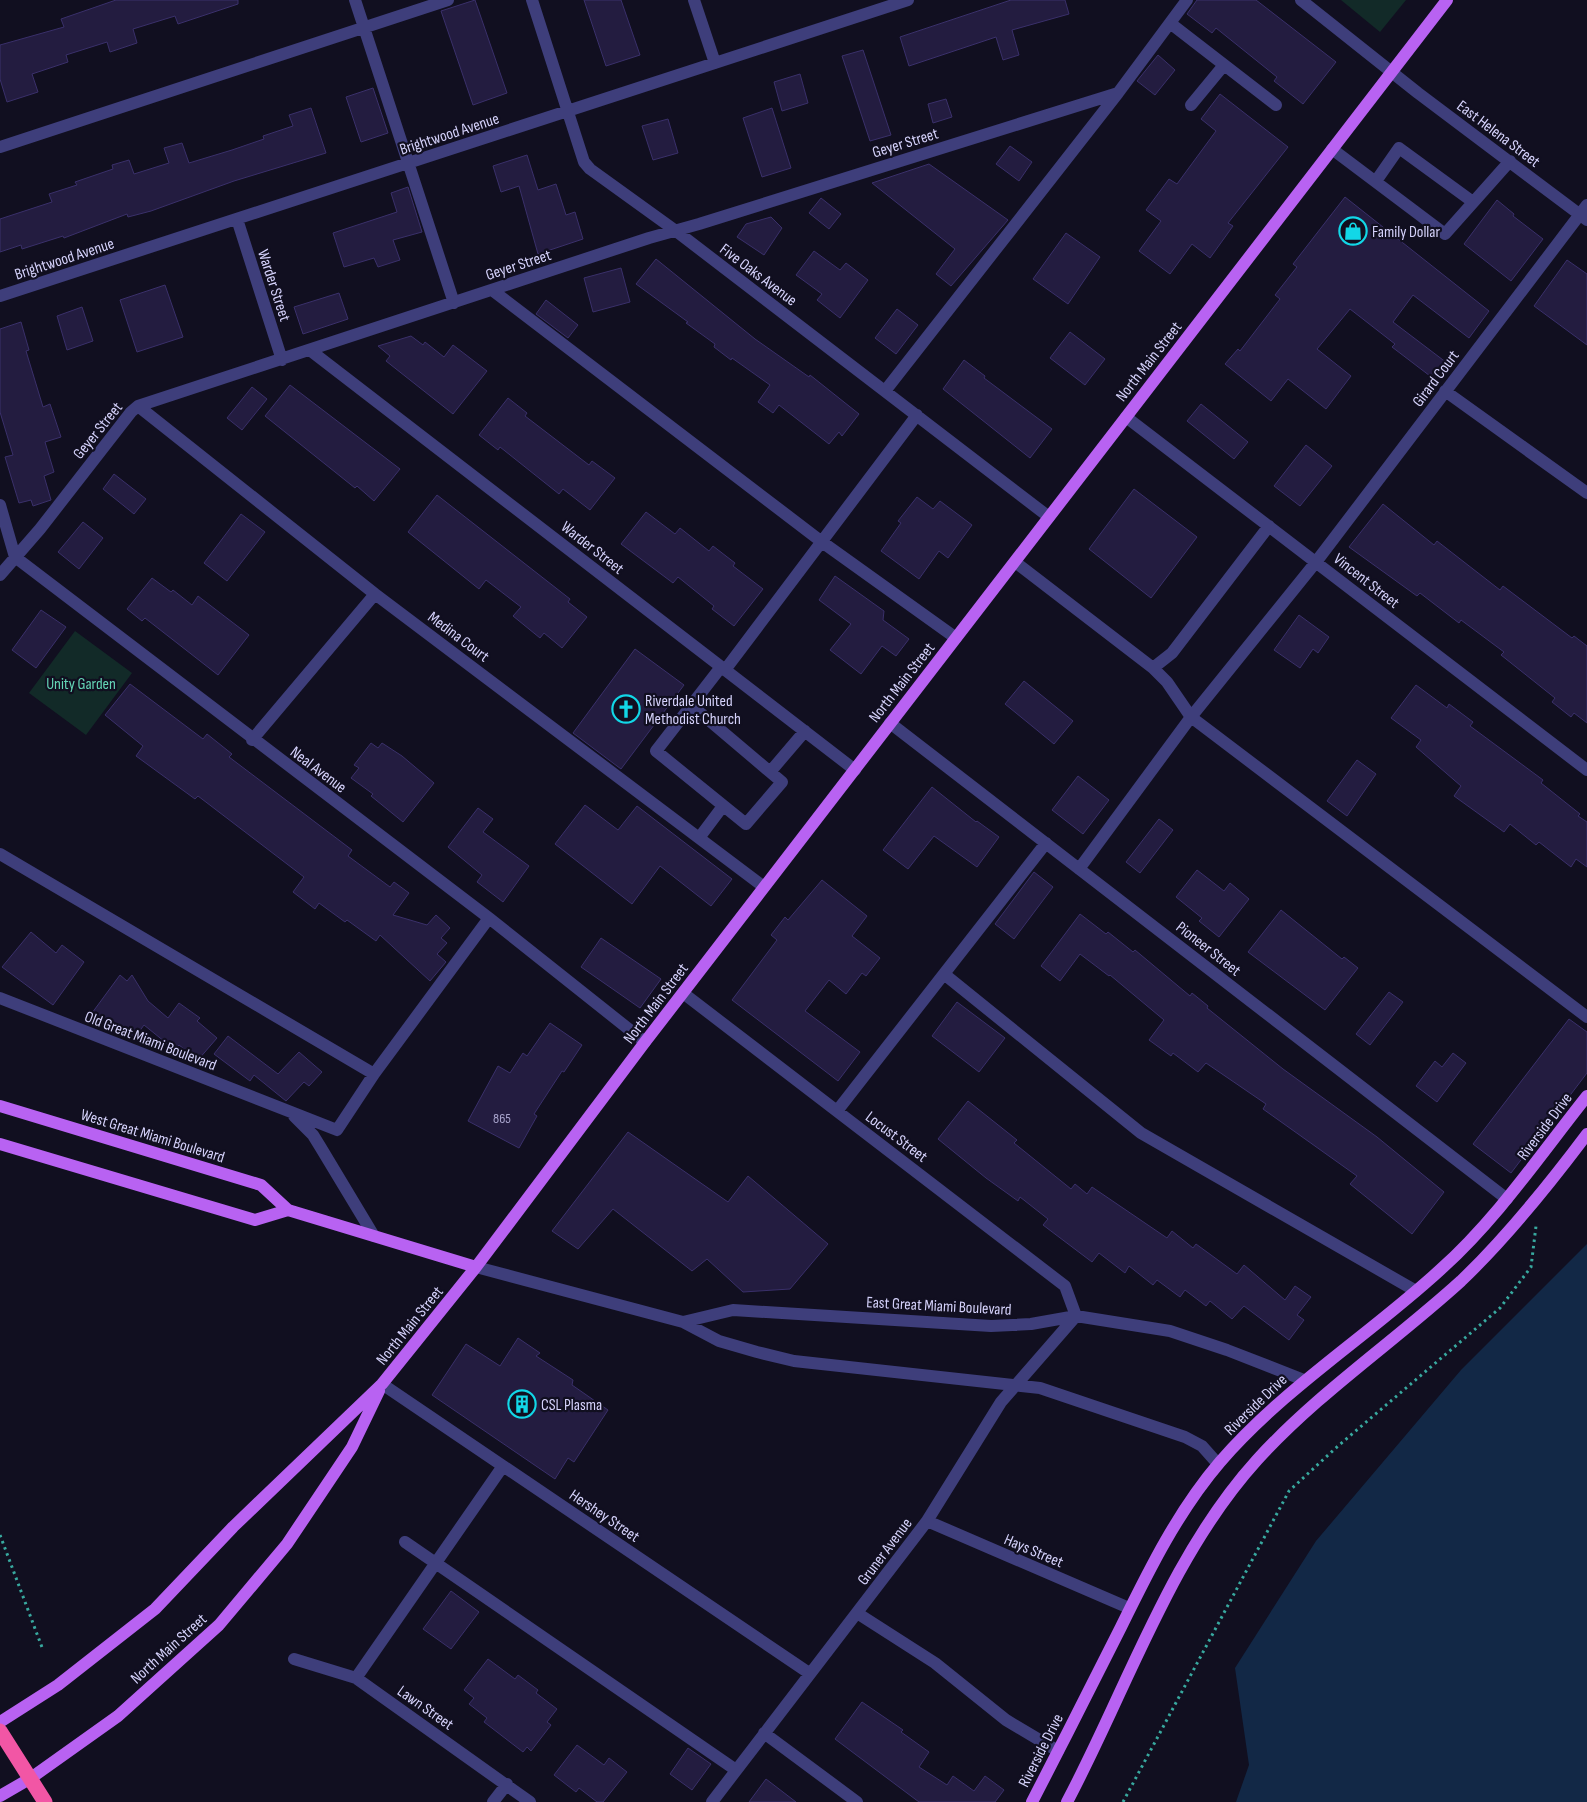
<svg xmlns="http://www.w3.org/2000/svg" width="1587" height="1802" viewBox="0 0 1587 1802" font-family="'Sofia Sans Condensed',sans-serif">
<style>
.green{fill:#122a28}
.water{fill:#122846}
.building{fill:#231c40;stroke:#3a306a}
.lines{fill:none;stroke-linecap:round;stroke-linejoin:round}
.path{stroke:#38a99f;stroke-width:3;stroke-dasharray:2.5 4;stroke-linecap:butt}
.minor{stroke:#3e3e7b;stroke-width:12}
.major{stroke:#b862f2;stroke-width:12}
.highway{stroke:#f256a5;stroke-width:15}
.labels{text-anchor:middle;stroke-width:4.5;stroke-linejoin:round;paint-order:stroke}
.number-label{font-size:14px;fill:#a8a4cc}
.street-label{font-size:16px;fill:#d5d2fb;stroke:#110f20}
.poi-label{font-size:16px;fill:#d5d2fb;stroke:#110f20;text-anchor:start}
.park-label{font-size:16px;fill:#64d5b6;stroke:#110f20}
</style>
<rect width="100%" height="100%" fill="#110f20"/>
<path class="green" d="M 1341,0 L 1406,0 L 1380,32 Z
M 75,631 L 132,673 L 86,735 L 29,693 Z"/>
<path class="water" d="M 1587,1244 L 1587,1802 L 1236,1802 L 1249,1765 L 1235,1668 L 1316,1541 L 1461,1370 Z"/>
<path class="building" d="M 116,0 L 238,0 L 238,4 L 178,24 L 175,16 L 133,29 L 137,43 L 110,52 L 107,42 L 66,55 L 68,62 L 32,74 L 38,92 L 7,102 L 0,79 L 0,45 L 64,27 L 61,19 Z
M 475,0 L 507,93 L 473,105 L 441,11 Z
M 584,0 L 621,0 L 640,55 L 606,66 Z
M 1011,0 L 1065,0 L 1069,14 L 1012,30 L 1019,55 L 1003,60 L 996,37 L 909,66 L 900,37 Z
M 1197,0 L 1256,0 L 1336,62 L 1303,104 L 1274,81 L 1277,77 L 1216,28 L 1212,33 L 1187,14 Z
M 863,50 L 891,135 L 870,141 L 842,56 Z
M 1158,55 L 1175,70 L 1155,95 L 1137,81 Z
M 800,74 L 808,103 L 782,111 L 774,82 Z
M 373,88 L 388,133 L 361,142 L 346,97 Z
M 1220,94 L 1288,147 L 1228,223 L 1233,226 L 1210,258 L 1192,244 L 1170,274 L 1139,251 L 1161,221 L 1146,210 L 1169,179 L 1177,184 L 1216,131 L 1201,119 Z
M 946,99 L 952,117 L 933,123 L 928,104 Z
M 311,108 L 326,153 L 234,181 L 151,211 L 128,217 L 127,214 L 64,238 L 63,236 L 22,249 L 21,245 L 0,252 L 0,219 L 52,202 L 49,194 L 77,185 L 75,182 L 113,169 L 112,165 L 129,160 L 134,174 L 169,163 L 164,148 L 182,143 L 189,163 L 232,150 L 264,139 L 263,136 L 293,126 L 289,115 Z
M 772,108 L 791,168 L 762,177 L 743,118 Z
M 668,119 L 678,153 L 653,160 L 642,126 Z
M 1010,146 L 1032,162 L 1019,181 L 996,164 Z
M 527,155 L 538,190 L 556,184 L 566,215 L 575,212 L 583,239 L 538,254 L 519,186 L 501,192 L 493,166 Z
M 929,164 L 1008,220 L 951,286 L 936,274 L 955,249 L 872,183 Z
M 408,187 L 422,232 L 393,240 L 400,260 L 378,267 L 374,258 L 344,267 L 333,233 L 397,212 L 391,193 Z
M 1345,197 L 1489,311 L 1469,338 L 1413,295 L 1393,322 L 1447,363 L 1434,379 L 1392,347 L 1395,344 L 1350,309 L 1317,349 L 1351,376 L 1326,409 L 1288,379 L 1271,401 L 1225,364 L 1238,349 L 1240,351 L 1280,299 L 1275,295 L 1297,267 L 1293,264 Z
M 821,198 L 841,214 L 829,229 L 809,213 Z
M 1497,200 L 1514,214 L 1513,216 L 1543,239 L 1511,281 L 1464,244 Z
M 771,217 L 782,228 L 764,255 L 737,237 L 746,224 Z
M 1066,233 L 1100,257 L 1068,304 L 1033,279 Z
M 814,251 L 840,270 L 846,263 L 868,280 L 840,318 L 817,300 L 822,294 L 796,275 Z
M 656,259 L 755,339 L 809,377 L 810,375 L 859,414 L 842,436 L 839,432 L 829,444 L 779,405 L 773,413 L 758,402 L 770,385 L 732,358 L 731,360 L 714,347 L 715,344 L 686,323 L 688,322 L 636,284 Z
M 1567,260 L 1587,274 L 1587,345 L 1534,306 Z
M 621,268 L 630,302 L 593,312 L 584,278 Z
M 165,285 L 183,337 L 137,352 L 120,300 Z
M 339,293 L 348,319 L 303,334 L 294,307 Z
M 546,300 L 578,325 L 568,338 L 536,314 Z
M 82,307 L 93,341 L 67,350 L 57,316 Z
M 897,309 L 918,325 L 896,354 L 875,338 Z
M 21,322 L 29,350 L 26,351 L 43,407 L 50,404 L 61,437 L 45,442 L 54,472 L 44,476 L 51,500 L 33,506 L 31,500 L 19,503 L 5,457 L 13,455 L 0,412 L 0,329 Z
M 1070,332 L 1105,359 L 1085,385 L 1050,358 Z
M 411,336 L 423,345 L 425,342 L 444,357 L 453,345 L 487,371 L 453,414 L 386,361 L 390,356 L 378,346 Z
M 964,360 L 985,376 L 984,378 L 1052,429 L 1030,458 L 943,389 Z
M 290,385 L 400,469 L 374,501 L 357,486 L 355,488 L 265,416 Z
M 252,387 L 267,399 L 242,430 L 227,418 Z
M 508,398 L 527,413 L 525,416 L 589,465 L 592,461 L 615,478 L 590,510 L 563,489 L 559,494 L 500,447 L 498,450 L 479,435 Z
M 1201,404 L 1248,442 L 1234,459 L 1187,421 Z
M 1306,445 L 1332,466 L 1300,506 L 1274,486 Z
M 114,474 L 146,499 L 134,514 L 103,489 Z
M 1134,489 L 1197,537 L 1151,598 L 1089,549 Z
M 437,495 L 570,599 L 568,602 L 587,617 L 562,648 L 544,633 L 540,638 L 513,616 L 521,607 L 486,580 L 479,589 L 408,532 Z
M 917,497 L 933,509 L 940,501 L 972,525 L 948,558 L 939,551 L 919,579 L 881,551 L 901,523 L 898,521 Z
M 1383,504 L 1434,545 L 1437,541 L 1500,590 L 1503,586 L 1572,638 L 1574,636 L 1587,646 L 1587,723 L 1574,713 L 1571,717 L 1552,702 L 1555,698 L 1501,655 L 1504,652 L 1461,620 L 1459,623 L 1420,593 L 1417,596 L 1349,547 Z
M 646,512 L 675,534 L 680,528 L 709,551 L 713,546 L 735,563 L 733,566 L 763,589 L 734,626 L 712,609 L 714,606 L 678,577 L 673,583 L 621,544 Z
M 241,514 L 265,532 L 227,581 L 204,563 Z
M 83,522 L 103,538 L 79,569 L 58,552 Z
M 835,576 L 884,611 L 883,620 L 909,639 L 896,656 L 882,646 L 861,674 L 830,650 L 851,624 L 819,600 Z
M 152,578 L 171,592 L 173,590 L 192,605 L 198,596 L 249,635 L 218,675 L 145,618 L 142,621 L 127,609 Z
M 41,610 L 66,627 L 36,668 L 12,650 Z
M 1299,615 L 1329,637 L 1318,653 L 1313,649 L 1300,668 L 1274,650 Z
M 635,649 L 684,685 L 621,769 L 573,733 Z
M 1024,681 L 1073,721 L 1054,744 L 1005,704 Z
M 130,684 L 203,739 L 207,734 L 232,754 L 229,757 L 352,850 L 348,856 L 390,887 L 394,882 L 409,893 L 393,915 L 427,925 L 436,915 L 450,928 L 441,938 L 447,943 L 437,954 L 446,962 L 430,981 L 380,935 L 376,941 L 347,920 L 345,922 L 319,903 L 315,909 L 293,892 L 304,877 L 198,796 L 195,799 L 136,756 L 143,746 L 105,715 Z
M 1416,685 L 1447,708 L 1449,704 L 1473,722 L 1470,726 L 1543,780 L 1541,783 L 1580,814 L 1578,816 L 1587,822 L 1587,867 L 1576,859 L 1571,867 L 1539,842 L 1536,845 L 1510,824 L 1504,832 L 1454,796 L 1461,786 L 1416,747 L 1421,740 L 1391,718 Z
M 371,743 L 378,748 L 382,743 L 402,756 L 434,783 L 403,822 L 371,796 L 373,794 L 351,778 L 359,768 L 354,765 Z
M 1357,760 L 1376,774 L 1347,816 L 1327,801 Z
M 1078,776 L 1109,800 L 1083,834 L 1052,810 Z
M 932,787 L 976,822 L 977,821 L 999,837 L 977,867 L 934,836 L 908,869 L 883,850 Z
M 585,805 L 618,830 L 637,806 L 732,879 L 711,906 L 660,866 L 632,904 L 555,844 Z
M 478,808 L 493,819 L 483,832 L 529,866 L 503,902 L 477,882 L 482,875 L 448,847 Z
M 1159,819 L 1173,830 L 1140,873 L 1126,862 Z
M 1197,870 L 1224,891 L 1230,883 L 1249,899 L 1219,937 L 1199,921 L 1202,918 L 1176,897 Z
M 1034,872 L 1053,887 L 1014,939 L 995,924 Z
M 822,880 L 867,916 L 852,936 L 880,958 L 866,976 L 862,973 L 846,994 L 829,980 L 805,1011 L 860,1052 L 838,1081 L 732,1000 L 777,940 L 771,935 L 785,917 L 788,920 Z
M 1281,910 L 1342,959 L 1344,957 L 1358,968 L 1325,1010 L 1248,952 Z
M 1080,914 L 1106,934 L 1108,932 L 1133,952 L 1135,950 L 1190,996 L 1192,993 L 1208,1006 L 1207,1008 L 1283,1069 L 1377,1137 L 1444,1192 L 1412,1234 L 1350,1184 L 1357,1176 L 1263,1109 L 1266,1104 L 1206,1063 L 1198,1072 L 1173,1053 L 1171,1056 L 1149,1040 L 1164,1020 L 1110,975 L 1109,976 L 1080,954 L 1060,981 L 1041,966 Z
M 31,932 L 56,953 L 62,945 L 84,962 L 53,1005 L 2,967 Z
M 601,938 L 661,979 L 640,1008 L 581,967 Z
M 120,975 L 127,981 L 132,975 L 148,1001 L 168,1018 L 179,1003 L 200,1018 L 197,1021 L 217,1038 L 198,1060 L 179,1045 L 175,1050 L 144,1025 L 133,1040 L 92,1013 Z
M 1389,992 L 1403,1002 L 1370,1045 L 1356,1034 Z
M 957,1002 L 1005,1038 L 979,1072 L 932,1036 Z
M 1569,1019 L 1587,1032 L 1587,1073 L 1511,1173 L 1473,1144 Z
M 550,1023 L 582,1045 L 564,1072 L 562,1071 L 534,1114 L 537,1116 L 519,1148 L 468,1121 L 498,1066 L 510,1073 L 523,1053 L 527,1056 Z
M 228,1036 L 278,1074 L 299,1052 L 322,1072 L 309,1086 L 304,1082 L 286,1101 L 254,1075 L 250,1081 L 214,1054 Z
M 1453,1053 L 1466,1063 L 1437,1102 L 1416,1086 L 1435,1061 L 1442,1067 Z
M 968,1101 L 1017,1140 L 1014,1143 L 1071,1189 L 1075,1184 L 1087,1194 L 1092,1187 L 1167,1238 L 1172,1231 L 1193,1248 L 1196,1244 L 1237,1274 L 1244,1265 L 1285,1300 L 1295,1286 L 1311,1297 L 1297,1315 L 1304,1320 L 1289,1340 L 1244,1306 L 1232,1319 L 1210,1301 L 1206,1306 L 1185,1290 L 1180,1297 L 1157,1280 L 1153,1285 L 1129,1266 L 1125,1273 L 1099,1253 L 1092,1262 L 1043,1225 L 1048,1219 L 1020,1197 L 1018,1201 L 986,1178 L 938,1139 Z
M 628,1132 L 728,1202 L 748,1176 L 828,1244 L 790,1289 L 743,1292 L 707,1259 L 692,1271 L 613,1209 L 578,1249 L 552,1231 Z
M 518,1338 L 540,1353 L 536,1356 L 573,1380 L 572,1385 L 608,1410 L 574,1462 L 568,1458 L 555,1479 L 432,1395 L 466,1344 L 500,1366 Z
M 451,1591 L 479,1612 L 451,1649 L 423,1629 Z
M 488,1659 L 515,1679 L 518,1675 L 538,1690 L 536,1693 L 557,1709 L 547,1722 L 551,1725 L 531,1751 L 527,1747 L 523,1752 L 484,1722 L 487,1718 L 469,1704 L 474,1698 L 464,1690 Z
M 862,1702 L 903,1730 L 901,1732 L 929,1752 L 919,1767 L 947,1785 L 953,1776 L 974,1791 L 985,1776 L 1004,1790 L 995,1802 L 919,1802 L 835,1739 Z
M 577,1745 L 604,1765 L 609,1758 L 627,1772 L 603,1802 L 597,1802 L 579,1788 L 576,1792 L 554,1775 Z
M 688,1748 L 711,1764 L 692,1790 L 670,1774 Z
M 766,1779 L 796,1802 L 749,1802 Z"/>
<g class="lines">
<path class="path" d="M 0,1535 L 43,1650
M 1123,1802 L 1289,1491 L 1338,1446 L 1500,1308 L 1531,1267 L 1536,1226"/>
<path class="minor" d="M 355,0 L 454,303
M 532,0 L 584,162 L 590,169 L 676,231 L 1049,517
M 694,0 L 715,63
M 1301,0 L 1418,93 L 1587,220
M 1170,23 L 1276,105
M 1191,105 L 1224,65
M 0,147 L 448,0
M 1332,149 L 1445,234 L 1510,161
M 1376,181 L 1399,148 L 1473,202
M 237,219 L 282,360
M 492,290 L 822,542 L 956,638
M 0,296 L 908,0
M 311,351 L 855,770
M 885,391 L 1118,93 L 1187,0
M 1445,391 L 1587,493
M 138,406 L 375,594 L 764,887
M 1126,417 L 1587,770
M 0,505 L 15,557 L 489,918 L 645,1042
M 1015,562 L 1153,668 L 1172,653 L 1269,526
M 0,575 L 40,529 L 131,412 L 138,406 L 649,238 L 699,224 L 1118,93
M 1153,668 L 1167,682 L 1191,717 L 1587,1017
M 725,670 L 917,415
M 691,705 L 782,782 L 746,824 L 656,751 L 721,667
M 890,723 L 1507,1199
M 252,740 L 375,594
M 770,772 L 805,731
M 699,838 L 723,806
M 0,854 L 374,1074
M 1079,869 L 1191,717 L 1316,562 L 1587,205
M 944,974 L 1141,1133 L 1416,1291
M 683,993 L 1065,1286 L 1076,1316
M 0,998 L 337,1130 L 374,1074 L 489,918
M 837,1111 L 1046,843
M 294,1116 L 313,1135 L 321,1148 L 374,1236
M 476,1267 L 683,1322 L 719,1341 L 757,1352 L 794,1361 L 1040,1388 L 1185,1437 L 1202,1446 L 1218,1464
M 683,1322 L 733,1310 L 991,1326 L 1031,1324 L 1076,1316 L 1170,1331 L 1227,1350 L 1304,1380
M 382,1384 L 809,1673
M 927,1521 L 1129,1608
M 405,1542 L 736,1770
M 857,1613 L 935,1663 L 1006,1720 L 1058,1751
M 294,1659 L 356,1678 L 530,1802
M 356,1678 L 503,1466
M 764,1733 L 857,1802
M 493,1802 L 507,1784
M 712,1802 L 927,1521 L 1001,1402 L 1076,1316"/>
<path class="major" d="M 0,1106 L 261,1185 L 288,1210 L 476,1267
M 0,1144 L 255,1220 L 288,1210
M 0,1722 L 58,1685 L 155,1609 L 233,1527 L 382,1384 L 476,1267 L 645,1042 L 1447,0
M 0,1796 L 31,1778 L 118,1716 L 219,1625 L 287,1544 L 352,1447 L 379,1391
M 1032,1802 C 1062,1744 1092,1685 1121,1627 C 1149,1570 1178,1511 1220,1462 C 1284,1388 1368,1336 1440,1270 C 1497,1219 1540,1155 1587,1096
M 1067,1802 C 1127,1689 1170,1556 1257,1460 C 1318,1393 1394,1342 1461,1281 C 1508,1236 1548,1186 1587,1134"/>
<path class="highway" d="M 0,1731 L 45,1802"/>
</g>
<defs>
<g id="shop-ring" transform="scale(1.4375)"><circle r="9.5" fill="#110f20" stroke="#12d7e7" stroke-width="1.5"/><path d="M-5-2.5h2.3a2.7 3.5 0 0 1 5.4 0H5L5.5 6h-11ZM-1.5-2.5h3a1.5 2.3 0 0 0-3 0Z" fill="#12d7e7"/></g>
<g id="church-ring" transform="scale(1.4375)"><circle r="9.5" fill="#110f20" stroke="#12d7e7" stroke-width="1.5"/><path d="M-1.2-6h2.4v3.5h3.3v2.4h-3.3V6h-2.4V-.1h-3.3v-2.4h3.3Z" fill="#12d7e7"/></g>
<g id="building-ring" transform="scale(1.4375)"><circle r="9.5" fill="#110f20" stroke="#12d7e7" stroke-width="1.5"/><path d="M-4-6H4V6H1V3H-1V6H-4ZM-2.5-4.3h1.7v1.8h-1.7ZM.8-4.3h1.7v1.8H.8ZM-2.5-1h1.7V.8h-1.7ZM.8-1h1.7V.8H.8Z" fill="#12d7e7"/></g>
</defs>
<g fill-rule="evenodd">
<use href="#shop-ring" x="1353" y="231"/>
<use href="#church-ring" x="626" y="709"/>
<use href="#building-ring" x="522" y="1404"/>
</g>
<g class="labels">
<g class="number-label">
<text x="502" y="1123">865</text>
</g>
<g class="street-label">
<text transform="translate(449 133) rotate(-18)" y="6">Brightwood Avenue</text>
<text transform="translate(1499 133) rotate(37)" y="6">East Helena Street</text>
<text transform="translate(905 142) rotate(-17)" y="6">Geyer Street</text>
<text transform="translate(64 258) rotate(-18)" y="6">Brightwood Avenue</text>
<text transform="translate(518 264) rotate(-18)" y="6">Geyer Street</text>
<text transform="translate(759 274) rotate(37)" y="6">Five Oaks Avenue</text>
<text transform="translate(275 285) rotate(72)" y="6">Warder Street</text>
<text transform="translate(1148 361) rotate(-52)" y="6">North Main Street</text>
<text transform="translate(1435 378) rotate(-53)" y="6">Girard Court</text>
<text transform="translate(97 430) rotate(-51)" y="6">Geyer Street</text>
<text transform="translate(593 547) rotate(38)" y="6">Warder Street</text>
<text transform="translate(1367 580) rotate(38)" y="6">Vincent Street</text>
<text transform="translate(459 636) rotate(37)" y="6">Medina Court</text>
<text transform="translate(901 682) rotate(-52)" y="6">North Main Street</text>
<text transform="translate(319 769) rotate(37)" y="6">Neal Avenue</text>
<text transform="translate(1209 948) rotate(38)" y="6">Pioneer Street</text>
<text transform="translate(655 1003) rotate(-53)" y="6">North Main Street</text>
<text transform="translate(151 1040) rotate(21)" y="6">Old Great Miami Boulevard</text>
<text transform="translate(1544 1126) rotate(-53)" y="6">Riverside Drive</text>
<text transform="translate(153 1135) rotate(17)" y="6">West Great Miami Boulevard</text>
<text transform="translate(897 1136) rotate(37)" y="6">Locust Street</text>
<text transform="translate(939 1305) rotate(3)" y="6">East Great Miami Boulevard</text>
<text transform="translate(409 1325) rotate(-51)" y="6">North Main Street</text>
<text transform="translate(1255 1404) rotate(-44)" y="6">Riverside Drive</text>
<text transform="translate(605 1515) rotate(34)" y="6">Hershey Street</text>
<text transform="translate(1034 1550) rotate(23)" y="6">Hays Street</text>
<text transform="translate(884 1551) rotate(-53)" y="6">Gruner Avenue</text>
<text transform="translate(168 1648) rotate(-42)" y="6">North Main Street</text>
<text transform="translate(426 1707) rotate(35)" y="6">Lawn Street</text>
<text transform="translate(1040 1750) rotate(-63)" y="6">Riverside Drive</text>
</g>
<g class="poi-label">
<text x="1372" y="237">Family Dollar</text>
<text x="645" y="706">Riverdale United<tspan x="645" dy="18">Methodist Church</tspan></text>
<text x="541" y="1410">CSL Plasma</text>
</g>
<g class="park-label">
<text x="81" y="689">Unity Garden</text>
</g>
</g>
</svg>
